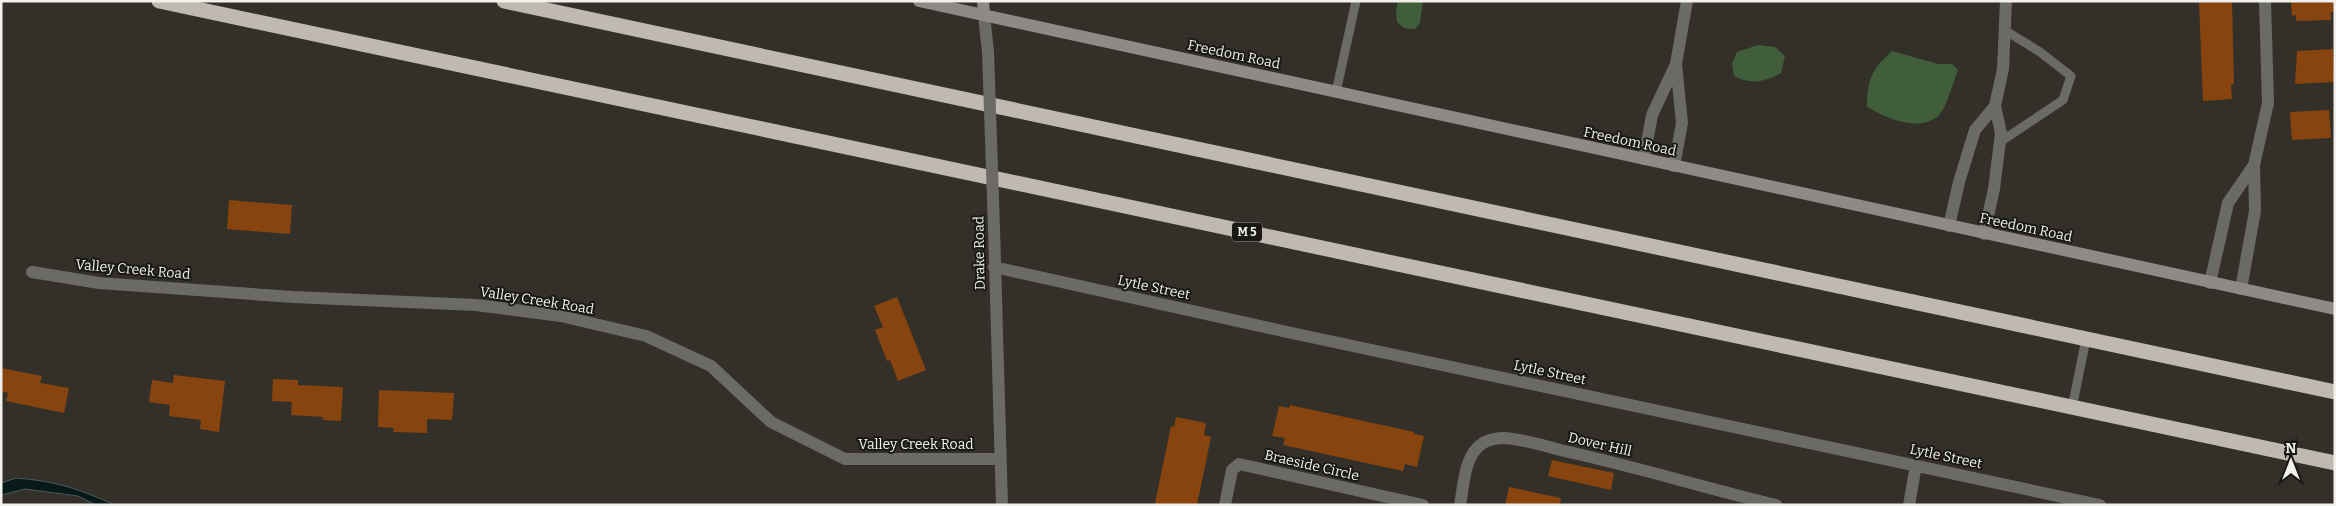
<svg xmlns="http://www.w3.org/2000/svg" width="2336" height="506" viewBox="0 0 2336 506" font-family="Bitter,serif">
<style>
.green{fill:#415e3a}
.water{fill:#08191a;stroke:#4e5a59}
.building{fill:#88440e}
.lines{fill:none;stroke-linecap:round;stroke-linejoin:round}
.lane{stroke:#6c6a67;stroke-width:9}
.street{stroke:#6c6a67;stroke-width:12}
.secondary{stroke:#8e8a85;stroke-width:12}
.highway{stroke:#bfb9b1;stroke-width:15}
.street-bridge{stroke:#6c6a67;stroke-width:12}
.labels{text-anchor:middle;stroke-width:4;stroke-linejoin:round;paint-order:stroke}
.shield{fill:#191815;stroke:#b1afac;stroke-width:1}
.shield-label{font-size:12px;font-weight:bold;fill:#f2f0ec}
.street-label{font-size:14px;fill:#f2f0ec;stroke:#191815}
</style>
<rect width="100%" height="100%" fill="#333029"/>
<path class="green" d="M 1398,1 L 1423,1 L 1420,23 L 1415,29 L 1404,28 L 1397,22 L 1396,11 Z
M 1758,45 L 1775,47 L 1785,56 L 1781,73 C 1764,82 1752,85 1734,76 L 1732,64 L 1737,52 Z
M 1892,51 L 1938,64 L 1952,64 L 1958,70 C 1954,80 1947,106 1940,114 C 1921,134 1886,118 1867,107 C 1867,80 1872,69 1892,51 Z"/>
<path class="water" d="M 16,478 C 56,481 79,489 115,505 L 96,505 L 78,496 L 25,489 L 1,495 L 1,483 Z"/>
<path class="building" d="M 2199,1 L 2232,1 L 2234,84 L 2231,85 L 2232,99 L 2203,101 Z
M 2291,1 L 2335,1 L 2335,12 L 2331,12 L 2331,20 L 2296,21 L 2296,15 L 2292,16 Z
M 2333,49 L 2334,82 L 2295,84 L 2297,51 Z
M 2329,110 L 2331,138 L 2292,140 L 2290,112 Z
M 229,200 L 292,205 L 290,234 L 227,229 Z
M 897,297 L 926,370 L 898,381 L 890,360 L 887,361 L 875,330 L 883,327 L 874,306 Z
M 1,368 L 42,376 L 40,383 L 69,388 L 64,413 L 6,401 L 8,393 L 1,391 Z
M 174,375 L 225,381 L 219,432 L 200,429 L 201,420 L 169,416 L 170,405 L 149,402 L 152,380 L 173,383 Z
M 273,379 L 298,380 L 298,385 L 343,387 L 341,421 L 323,420 L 323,417 L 291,415 L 292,402 L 272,401 Z
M 379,390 L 454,393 L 452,420 L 427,419 L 427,433 L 393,432 L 394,428 L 378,427 Z
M 1290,405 L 1414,432 L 1414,434 L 1424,436 L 1417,467 L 1405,464 L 1403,471 L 1283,445 L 1285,438 L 1272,436 L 1279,406 L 1289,408 Z
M 1176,417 L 1206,423 L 1204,435 L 1211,437 L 1197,505 L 1158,505 L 1155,503 L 1171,426 L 1174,427 Z
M 1552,460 L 1614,473 L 1611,490 L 1548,476 Z
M 1509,487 L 1561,498 L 1560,505 L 1505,505 Z"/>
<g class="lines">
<path class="lane" d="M 1336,92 L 1356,1
M 2000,142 L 2063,100 L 2071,76 L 2040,52 L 2006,31
M 2072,408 L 2086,339"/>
<path class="street" d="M 984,15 L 988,52
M 1644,159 L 1652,115 L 1676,64 L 1687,1
M 1674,166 L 1682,123 L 1676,64
M 1949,226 L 1959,182 L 1975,130 L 1995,106
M 994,228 L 1002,505
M 1984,234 L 1994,189 L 2001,133 L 1995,106 L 2003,69 L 2006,1
M 994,267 L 1287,332 L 2100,505
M 32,272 L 99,283 L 293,297 L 476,305 L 561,316 L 646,336 L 711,366 L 771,422 L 845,459 L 1000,459
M 2210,283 L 2228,203 L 2254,165
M 2241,289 L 2255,211 L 2254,165 L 2268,103 L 2265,1
M 1225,505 L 1232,470 L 1239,464 L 1423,505
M 1460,505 C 1464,484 1464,455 1483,443 C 1490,439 1498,438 1505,438 C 1528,440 1551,448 1573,453 C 1641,468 1708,489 1776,505
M 1909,505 L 1916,465"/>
<path class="secondary" d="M 919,1 L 2335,309
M 983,1 L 984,15"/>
<path class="highway" d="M 159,1 L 2335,463
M 504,1 L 2335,392"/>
<path class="street-bridge" d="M 988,52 L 994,228"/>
</g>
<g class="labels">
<rect class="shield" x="1232" y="222.5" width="30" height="19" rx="4"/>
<g class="shield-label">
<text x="1247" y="236">M 5</text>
</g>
<g class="street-label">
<text transform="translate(1234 54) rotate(12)" y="5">Freedom Road</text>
<text transform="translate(1630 141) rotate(12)" y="5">Freedom Road</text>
<text transform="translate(2026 227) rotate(12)" y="5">Freedom Road</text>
<text transform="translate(979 253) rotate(-91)" y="5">Drake Road</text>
<text transform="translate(133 269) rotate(5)" y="5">Valley Creek Road</text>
<text transform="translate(1154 287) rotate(12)" y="5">Lytle Street</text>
<text transform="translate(537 300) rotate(9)" y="5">Valley Creek Road</text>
<text transform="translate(1550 372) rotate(12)" y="5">Lytle Street</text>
<text x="916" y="449">Valley Creek Road</text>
<text transform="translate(1600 444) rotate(13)" y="5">Dover Hill</text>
<text transform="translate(1946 456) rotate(12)" y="5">Lytle Street</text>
<text transform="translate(1312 465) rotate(13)" y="5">Braeside Circle</text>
</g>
</g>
<rect width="2336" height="506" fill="none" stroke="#f2f0ec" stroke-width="5"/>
<g transform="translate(2291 461)" stroke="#191815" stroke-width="4" paint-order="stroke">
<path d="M0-4L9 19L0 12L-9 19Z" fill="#f2f0ec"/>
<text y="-8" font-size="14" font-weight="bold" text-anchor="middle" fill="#f2f0ec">N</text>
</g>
</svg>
